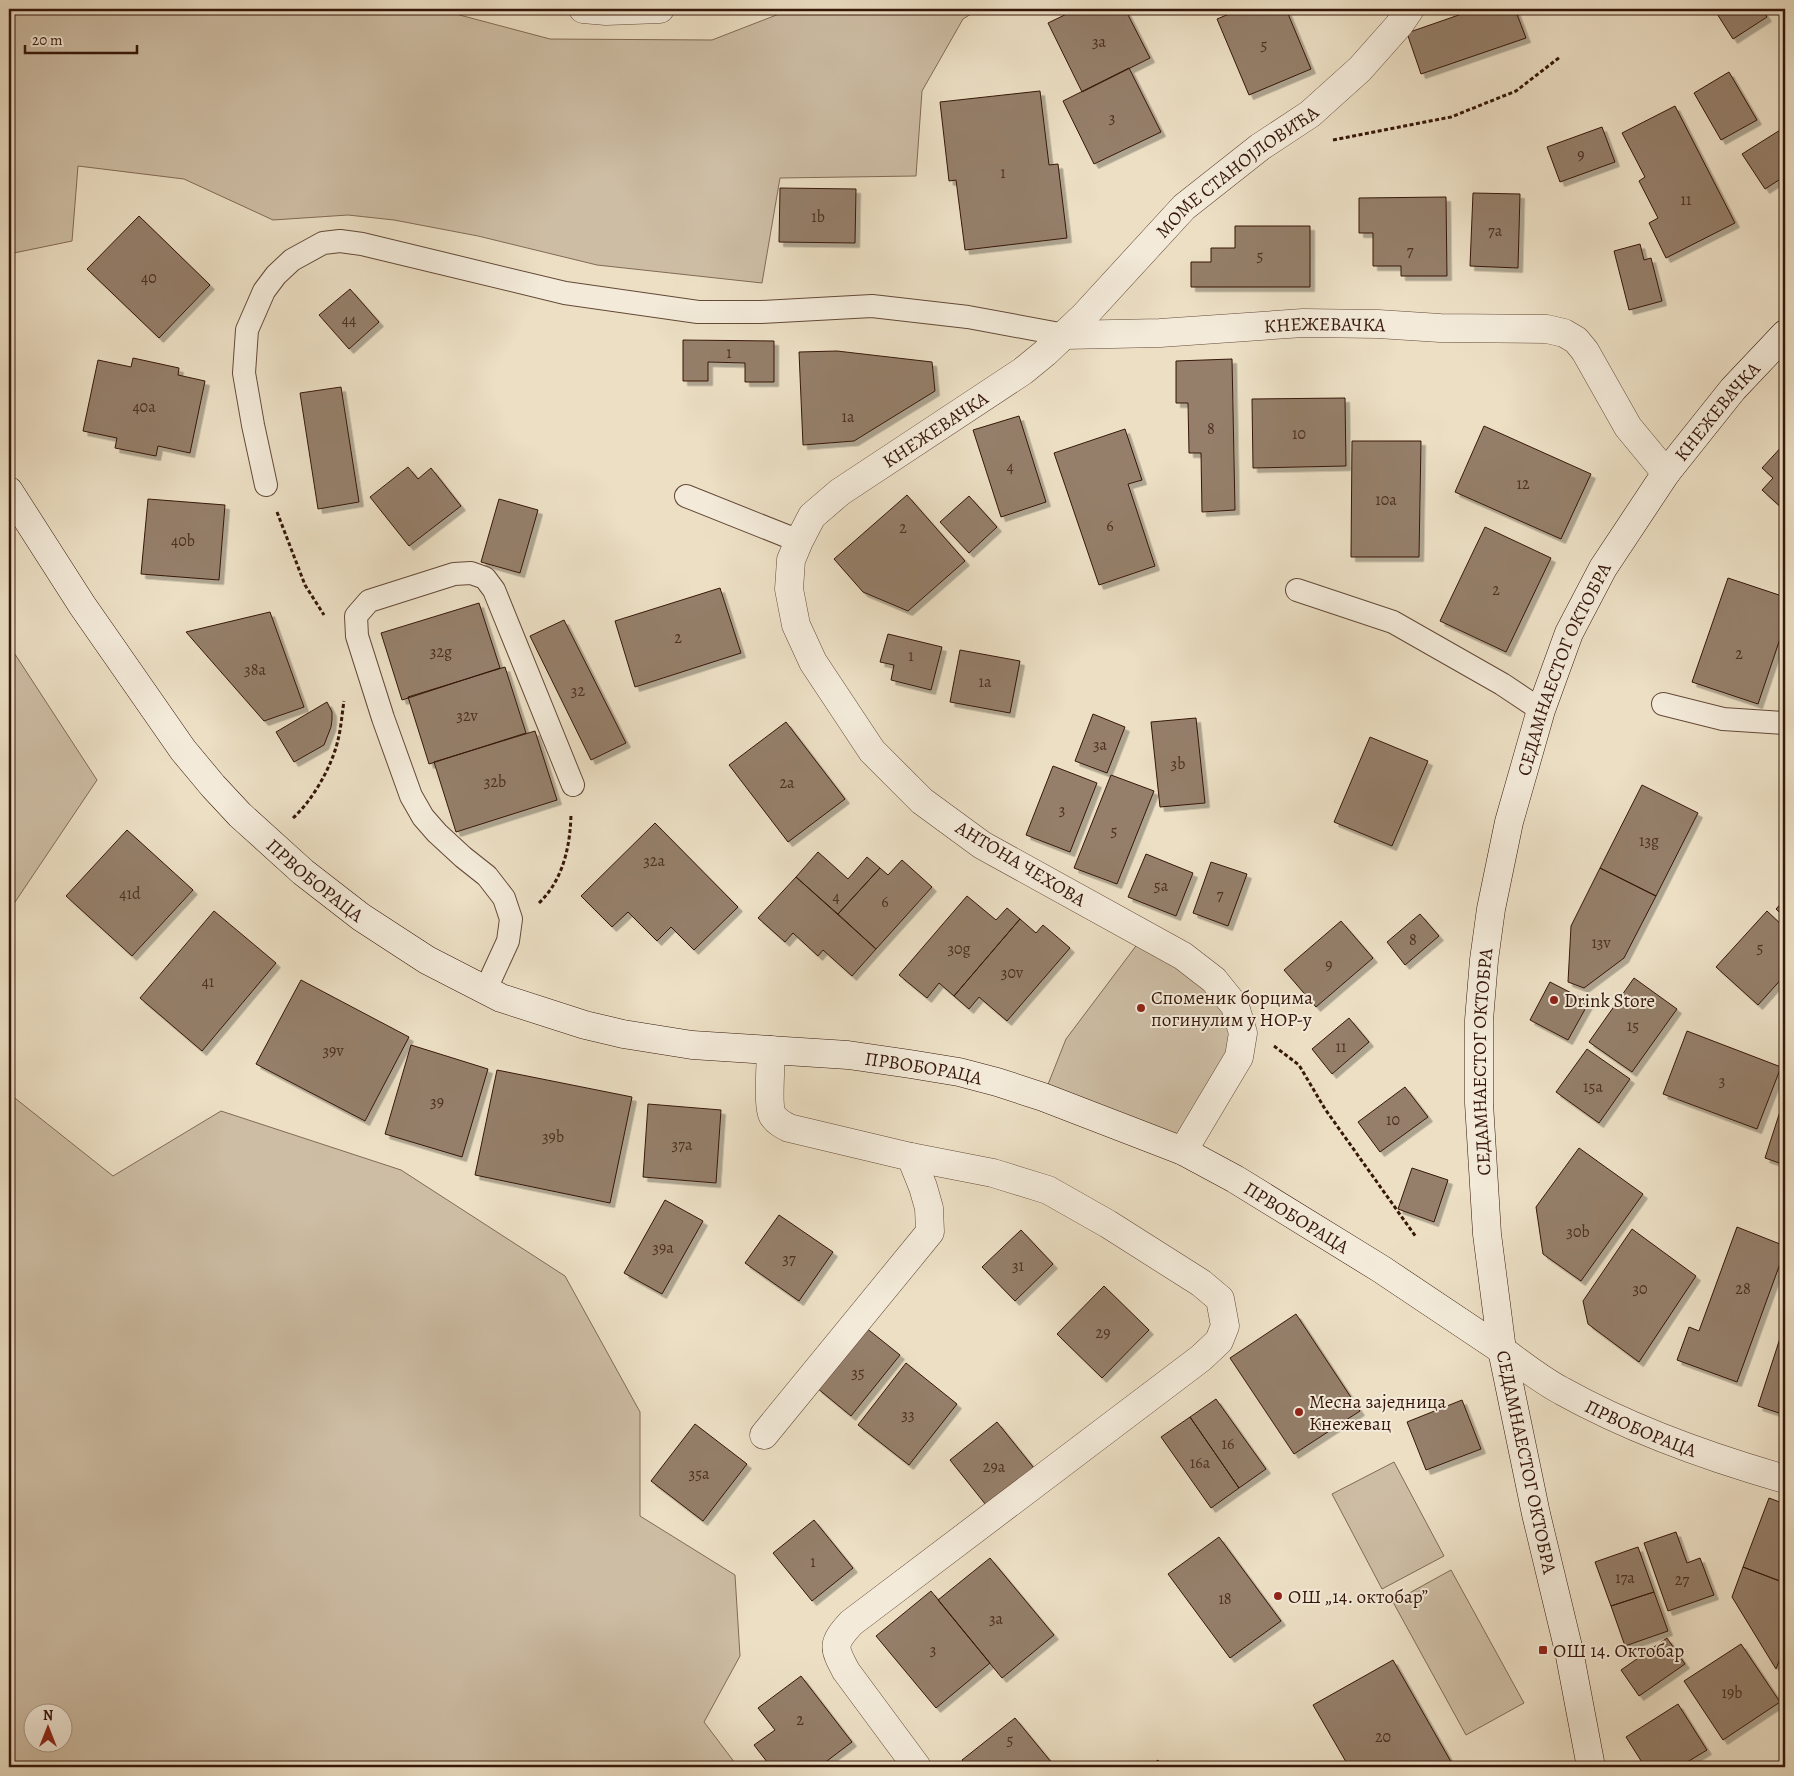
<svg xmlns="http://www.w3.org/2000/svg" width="1794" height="1776" viewBox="0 0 1794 1776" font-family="Alegreya,serif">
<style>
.green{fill:#cdbda4;stroke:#826a56;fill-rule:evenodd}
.building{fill:#957f6a;stroke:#361709;filter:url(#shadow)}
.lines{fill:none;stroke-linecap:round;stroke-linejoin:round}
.lane-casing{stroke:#644938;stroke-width:24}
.street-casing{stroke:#644938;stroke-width:29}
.secondary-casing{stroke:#361709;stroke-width:29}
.path{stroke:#361709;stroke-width:3;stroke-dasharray:4 2.5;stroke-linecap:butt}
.lane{stroke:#f3ead9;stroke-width:22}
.street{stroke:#f3ead9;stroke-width:28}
.secondary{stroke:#f3ead9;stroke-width:28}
.poi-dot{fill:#8f2418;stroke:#f3ead9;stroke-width:2}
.labels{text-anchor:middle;stroke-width:4;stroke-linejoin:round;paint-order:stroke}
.number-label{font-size:16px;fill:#4e3121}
.street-label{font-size:19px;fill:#361709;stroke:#f3ead9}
.poi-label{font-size:19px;fill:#361709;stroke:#f3ead9;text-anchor:start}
</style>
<defs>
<filter id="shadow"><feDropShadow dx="4.5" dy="4.5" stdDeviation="0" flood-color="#0004"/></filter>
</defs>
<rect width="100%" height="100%" fill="#ecdfc4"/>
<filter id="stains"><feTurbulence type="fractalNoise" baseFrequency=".004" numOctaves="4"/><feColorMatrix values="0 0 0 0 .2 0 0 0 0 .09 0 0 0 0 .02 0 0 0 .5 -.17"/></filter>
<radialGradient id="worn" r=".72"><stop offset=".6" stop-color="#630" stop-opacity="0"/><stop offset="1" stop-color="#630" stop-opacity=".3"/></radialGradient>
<path class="green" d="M 9,9 L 437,9 L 550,39 L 712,40 L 792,9 L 979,9 L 963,19 L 922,91 L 916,176 L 780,178 L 762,283 L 597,265 L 478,236 L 394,220 L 348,215 L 273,220 L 184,179 L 78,166 L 72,241 L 9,254 Z
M 9,645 L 97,780 L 9,911 Z
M 1145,934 L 1239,1020 L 1226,1080 L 1183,1151 L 1043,1097 L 1066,1039 Z
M 9,1092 L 11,1095 L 113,1176 L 221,1111 L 401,1170 L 565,1276 L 640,1412 L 640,1516 L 735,1575 L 740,1656 L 704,1722 L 738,1767 L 9,1767 ZM 32,1714 L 62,1714 L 62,1744 L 32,1744 Z
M 1394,1462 L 1444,1556 L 1382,1589 L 1332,1494 Z
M 1451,1570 L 1524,1703 L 1466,1735 L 1393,1602 Z"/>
<path class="building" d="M 1077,9 L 1125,9 L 1150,58 L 1082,92 L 1048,23 Z
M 1241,9 L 1286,9 L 1311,69 L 1249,95 L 1217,19 Z
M 1476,9 L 1515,9 L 1526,38 L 1421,74 L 1407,33 Z
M 1714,9 L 1762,9 L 1767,17 L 1733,39 Z
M 1129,68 L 1161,132 L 1094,164 L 1063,101 Z
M 1729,72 L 1757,120 L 1721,140 L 1694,93 Z
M 1040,91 L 1049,165 L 1058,164 L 1067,238 L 965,250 L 956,180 L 949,181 L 940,102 Z
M 1675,106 L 1735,223 L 1666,258 L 1649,223 L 1658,218 L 1639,181 L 1645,177 L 1622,133 Z
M 1602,127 L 1615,162 L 1560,182 L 1547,147 Z
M 1785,127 L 1785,176 L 1765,189 L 1742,154 Z
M 780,188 L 856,189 L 855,243 L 779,242 Z
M 1473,193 L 1520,194 L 1518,268 L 1470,266 Z
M 1446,197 L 1447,276 L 1401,276 L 1401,266 L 1373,266 L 1373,233 L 1359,233 L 1359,198 Z
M 139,216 L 210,285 L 159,338 L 87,269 Z
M 1235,226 L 1310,226 L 1310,287 L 1191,287 L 1191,262 L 1211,262 L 1211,248 L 1235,248 Z
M 1640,244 L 1644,260 L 1651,258 L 1662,301 L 1629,310 L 1614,251 Z
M 350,289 L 379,322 L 349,349 L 319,315 Z
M 683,340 L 774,341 L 774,382 L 745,382 L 745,363 L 708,362 L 708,381 L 683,381 Z
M 837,351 L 932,362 L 935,391 L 854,441 L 803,445 L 799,352 Z
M 133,358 L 179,368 L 178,375 L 205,381 L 190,453 L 158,446 L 156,456 L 115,448 L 117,438 L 83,431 L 98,360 L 131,367 Z
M 1232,359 L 1235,510 L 1202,512 L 1201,453 L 1189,453 L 1188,403 L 1176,403 L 1176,361 Z
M 341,387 L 359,502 L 318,509 L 300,393 Z
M 1345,398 L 1346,466 L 1253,468 L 1252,399 Z
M 1019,416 L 1046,502 L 1001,517 L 973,430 Z
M 1484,426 L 1591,474 L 1561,539 L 1455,492 Z
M 1125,429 L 1142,480 L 1128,484 L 1155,566 L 1099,585 L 1054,453 Z
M 1352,441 L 1421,441 L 1419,557 L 1351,557 Z
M 1785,443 L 1785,511 L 1762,490 L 1773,478 L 1762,468 Z
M 408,467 L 418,479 L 431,468 L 461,506 L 409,546 L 370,497 Z
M 907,495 L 965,561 L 908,611 L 863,592 L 834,559 Z
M 969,496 L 997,527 L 969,553 L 940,522 Z
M 148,499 L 225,505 L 219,580 L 141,574 Z
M 499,499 L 538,510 L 520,573 L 481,562 Z
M 1485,527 L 1551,558 L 1506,652 L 1440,621 Z
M 1728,578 L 1785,597 L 1785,624 L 1758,704 L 1692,682 Z
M 720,588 L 741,653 L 635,687 L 615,621 Z
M 479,603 L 500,668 L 402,700 L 381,633 Z
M 270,612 L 304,707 L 264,721 L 186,632 Z
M 564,620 L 626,743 L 591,760 L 530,636 Z
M 888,634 L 942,647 L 931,690 L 891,680 L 894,665 L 880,662 Z
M 960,650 L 1020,661 L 1010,713 L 950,702 Z
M 505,667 L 526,733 L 429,764 L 408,697 Z
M 327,702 L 332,712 L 332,720 L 331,727 L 324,745 L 294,762 L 276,732 Z
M 1093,714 L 1125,727 L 1107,773 L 1075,761 Z
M 1196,718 L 1205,803 L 1160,807 L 1151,722 Z
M 786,722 L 845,799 L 788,842 L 729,765 Z
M 535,731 L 557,800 L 456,832 L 434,762 Z
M 1370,737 L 1428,761 L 1392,846 L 1334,822 Z
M 1053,766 L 1097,783 L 1070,852 L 1026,835 Z
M 1111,775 L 1154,791 L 1117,884 L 1074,868 Z
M 1642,785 L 1698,813 L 1656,896 L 1600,868 Z
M 655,823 L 738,907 L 694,950 L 671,927 L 657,941 L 628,912 L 612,927 L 581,896 Z
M 127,830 L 193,890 L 132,956 L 66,896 Z
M 818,852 L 848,879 L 867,857 L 880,868 L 838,914 L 796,877 Z
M 1146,854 L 1193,873 L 1176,916 L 1128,897 Z
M 902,860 L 932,887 L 876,949 L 838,914 L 880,868 L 888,875 Z
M 1211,862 L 1247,874 L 1228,926 L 1193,913 Z
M 1600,868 L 1656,896 L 1624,958 L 1584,988 L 1568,982 L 1571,926 Z
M 796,877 L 876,949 L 852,976 L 823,950 L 818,956 L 793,933 L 785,942 L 758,918 Z
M 967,896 L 996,920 L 1007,908 L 1020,919 L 954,996 L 939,983 L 927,998 L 899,975 Z
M 1785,899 L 1785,918 L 1776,909 Z
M 214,911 L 276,963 L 202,1051 L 140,998 Z
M 1767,911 L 1785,928 L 1785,975 L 1758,1005 L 1716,967 Z
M 1420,914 L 1439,936 L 1405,965 L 1387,942 Z
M 1020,919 L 1036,933 L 1043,925 L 1070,948 L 1007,1021 L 979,997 L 969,1009 L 954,996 Z
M 1341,921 L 1373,958 L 1316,1007 L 1284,970 Z
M 1634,978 L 1677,1009 L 1632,1072 L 1589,1042 Z
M 301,980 L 409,1037 L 365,1121 L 256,1064 Z
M 1550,982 L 1589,1002 L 1568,1040 L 1530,1020 Z
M 1349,1018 L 1369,1042 L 1332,1074 L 1312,1049 Z
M 1687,1031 L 1781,1067 L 1757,1129 L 1663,1094 Z
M 411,1045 L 488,1069 L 462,1157 L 385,1134 Z
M 1587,1049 L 1630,1079 L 1599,1123 L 1556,1092 Z
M 497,1070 L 632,1097 L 610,1203 L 475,1175 Z
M 1405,1087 L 1428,1117 L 1380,1152 L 1358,1122 Z
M 1785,1096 L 1785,1165 L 1765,1158 Z
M 648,1104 L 721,1110 L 716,1183 L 643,1177 Z
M 1579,1148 L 1643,1194 L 1581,1281 L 1543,1254 L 1536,1207 Z
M 1412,1168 L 1448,1180 L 1434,1222 L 1398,1209 Z
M 665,1200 L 703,1221 L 662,1294 L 624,1273 Z
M 779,1215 L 833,1252 L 799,1301 L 745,1263 Z
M 1737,1227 L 1785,1246 L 1785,1250 L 1737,1382 L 1677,1360 L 1689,1327 L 1699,1331 Z
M 1632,1229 L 1696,1276 L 1639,1362 L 1588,1324 L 1583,1301 Z
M 1021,1230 L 1053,1264 L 1015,1301 L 982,1267 Z
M 1104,1286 L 1149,1330 L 1102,1378 L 1057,1334 Z
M 1296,1314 L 1360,1411 L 1294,1454 L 1230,1358 Z
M 1785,1323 L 1785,1415 L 1758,1406 Z
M 865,1327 L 900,1355 L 851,1416 L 817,1388 Z
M 906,1363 L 957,1404 L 909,1465 L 858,1425 Z
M 1216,1399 L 1266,1469 L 1239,1488 L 1190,1417 Z
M 1462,1400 L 1481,1449 L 1426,1470 L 1407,1422 Z
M 1190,1417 L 1239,1488 L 1211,1508 L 1161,1437 Z
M 997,1422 L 1038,1473 L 990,1510 L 950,1460 Z
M 695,1424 L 747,1464 L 703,1521 L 651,1481 Z
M 1769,1498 L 1785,1504 L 1785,1583 L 1743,1567 Z
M 814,1520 L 853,1568 L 812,1601 L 773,1553 Z
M 1676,1532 L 1687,1563 L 1700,1558 L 1714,1595 L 1668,1611 L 1644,1543 Z
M 1219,1537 L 1281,1621 L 1230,1658 L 1168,1574 Z
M 1638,1547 L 1654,1592 L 1611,1606 L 1595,1562 Z
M 990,1558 L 1054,1635 L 1002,1678 L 938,1600 Z
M 1743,1567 L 1785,1583 L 1785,1646 L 1776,1669 L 1732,1597 Z
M 931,1591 L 990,1663 L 936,1708 L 876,1636 Z
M 1654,1592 L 1668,1631 L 1625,1646 L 1611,1606 Z
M 1667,1638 L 1685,1664 L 1639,1696 L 1621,1670 Z
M 1741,1644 L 1780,1702 L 1723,1740 L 1684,1681 Z
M 1393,1660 L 1454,1767 L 1349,1767 L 1313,1705 Z
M 801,1676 L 852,1742 L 819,1767 L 771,1767 L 754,1745 L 775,1730 L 758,1708 Z
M 1678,1704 L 1707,1750 L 1679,1767 L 1645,1767 L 1626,1737 Z
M 1015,1718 L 1052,1763 L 1046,1767 L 968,1767 L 962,1760 Z
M 1158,1760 L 1163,1767 L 1148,1767 Z"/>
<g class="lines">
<g class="lane-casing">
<path id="lane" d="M 266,485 L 253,425 L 244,373 L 247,330 L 264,291 L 276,275 L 292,260 L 323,243 L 340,241 L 362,244 L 565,293 L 698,312 L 761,312 L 872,306 L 968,317 L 1065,335
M 686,496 L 799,541
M 1297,590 L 1393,622 L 1502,684 L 1541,710
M 1663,704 L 1723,719 L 1785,723
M 485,991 L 508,941 L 511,919 L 504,898 L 487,876 L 463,857 L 437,833 L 423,817 L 411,796 L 383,718 L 357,636 L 356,616 L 369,601 L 454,574 L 471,573 L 485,578 L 494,590 L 573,785"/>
</g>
<g class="street-casing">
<g id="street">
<path d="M 583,9 L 606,11 L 660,9"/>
<path id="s1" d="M 1065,335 L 1160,333 L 1303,323 L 1378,324 L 1440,328 L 1547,329 L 1564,333 L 1576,340 L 1585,351 L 1628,427 L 1666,473"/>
<path id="s2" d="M 1183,1151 L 1239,1057 L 1243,1033 L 1235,1006 L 1214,980 L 1183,956 L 982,845 L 922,801 L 872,751 L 813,662 L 796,625 L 789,589 L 791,560 L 799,541 L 812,516 L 840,492 L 1023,371 L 1045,353 L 1084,316 L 1184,207 L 1260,147 L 1310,114 L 1360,69 L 1399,25 L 1410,9"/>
<path d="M 911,1157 L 993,1173 L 1048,1190 L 1108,1224 L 1201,1283 L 1220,1299 L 1225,1326 L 1219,1341 L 1201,1358 L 851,1623 C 832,1644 833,1647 846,1671 L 917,1767"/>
<path id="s3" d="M 1502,1350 C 1521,1364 1541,1380 1562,1391 C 1632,1430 1708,1457 1785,1479"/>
<path d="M 764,1435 L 930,1232 L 929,1208 L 923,1187 L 911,1157 L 789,1128 C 783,1125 777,1122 773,1116 C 767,1107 771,1063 771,1050"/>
</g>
</g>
<g class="secondary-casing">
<g id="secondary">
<path id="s4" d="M 9,491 L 82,605 L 183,750 L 213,786 L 240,815 L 303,872 L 361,917 L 427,960 L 501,998 L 585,1025 L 623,1034 L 692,1045 L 848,1055 L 910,1064 L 959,1072 L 997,1082 L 1043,1097 L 1183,1151 L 1235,1179 L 1381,1269 L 1502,1350"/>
<path id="s5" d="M 1591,1767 L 1569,1651 L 1536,1514 L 1502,1350 L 1487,1234 L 1479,1103 L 1479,1020 L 1484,960 L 1491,909 L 1509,822 L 1541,710 L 1569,633 L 1603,568 L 1666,473 L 1733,389 L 1785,334"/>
</g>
</g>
<path class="path" d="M 1333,140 L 1451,117 L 1516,91 L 1560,57
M 277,512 L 305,585 L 324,615
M 293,818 C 313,800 332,766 338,740 C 341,728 342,714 344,701
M 539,903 C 563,880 570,847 571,815
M 1274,1046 L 1299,1065 L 1325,1109 L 1416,1237"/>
<use href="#lane" class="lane"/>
<use href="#street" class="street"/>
<use href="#secondary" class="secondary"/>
</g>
<g class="poi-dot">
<circle cx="1554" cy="1000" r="5"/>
<circle cx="1141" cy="1008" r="5"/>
<circle cx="1299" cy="1412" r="5"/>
<circle cx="1278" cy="1596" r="5"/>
<rect x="1538" y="1645" width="10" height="10" rx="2.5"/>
</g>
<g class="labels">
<g class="number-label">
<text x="1099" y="47">3a</text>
<text x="1264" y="50">5</text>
<text x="1112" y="123">3</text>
<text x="1581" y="160">9</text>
<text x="1003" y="178">1</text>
<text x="1686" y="205">11</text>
<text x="818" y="222">1b</text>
<text x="1495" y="236">7a</text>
<text x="1410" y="256">7</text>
<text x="1260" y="261">5</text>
<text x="149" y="283">40</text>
<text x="349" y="325">44</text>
<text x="729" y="358">1</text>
<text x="144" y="412">40a</text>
<text x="848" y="422">1a</text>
<text x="1211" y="434">8</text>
<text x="1299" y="439">10</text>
<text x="1010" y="472">4</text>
<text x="1523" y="489">12</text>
<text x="1386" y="505">10a</text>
<text x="1110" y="531">6</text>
<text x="903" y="533">2</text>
<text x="183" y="546">40b</text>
<text x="1496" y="595">2</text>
<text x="678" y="643">2</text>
<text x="441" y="657">32g</text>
<text x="1739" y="659">2</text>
<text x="911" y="661">1</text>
<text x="255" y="675">38a</text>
<text x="985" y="687">1a</text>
<text x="578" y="696">32</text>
<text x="467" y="721">32v</text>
<text x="1100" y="750">3a</text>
<text x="1178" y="769">3b</text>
<text x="495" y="787">32b</text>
<text x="787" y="788">2a</text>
<text x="1062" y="815">3</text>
<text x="1114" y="836">5</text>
<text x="1649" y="846">13g</text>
<text x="654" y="866">32a</text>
<text x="1161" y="891">5a</text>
<text x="130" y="899">41d</text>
<text x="1220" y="900">7</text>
<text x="836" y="902">4</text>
<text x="885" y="907">6</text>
<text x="1413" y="945">8</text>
<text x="1601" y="948">13v</text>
<text x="1760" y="953">5</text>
<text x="959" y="954">30g</text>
<text x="1329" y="970">9</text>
<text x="1012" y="978">30v</text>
<text x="208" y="987">41</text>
<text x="1633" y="1031">15</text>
<text x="1341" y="1052">11</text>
<text x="333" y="1056">39v</text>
<text x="1722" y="1086">3</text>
<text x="1593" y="1092">15a</text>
<text x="437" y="1107">39</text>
<text x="1393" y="1125">10</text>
<text x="553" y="1142">39b</text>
<text x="682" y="1150">37a</text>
<text x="1578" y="1237">30b</text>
<text x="663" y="1253">39a</text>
<text x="789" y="1264">37</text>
<text x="1018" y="1271">31</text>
<text x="1640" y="1294">30</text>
<text x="1743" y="1294">28</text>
<text x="1103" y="1338">29</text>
<text x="858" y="1378">35</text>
<text x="908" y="1420">33</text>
<text x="1228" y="1449">16</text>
<text x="1200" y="1468">16a</text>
<text x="994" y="1472">29a</text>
<text x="699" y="1479">35a</text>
<text x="813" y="1567">1</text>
<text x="1625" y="1583">17a</text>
<text x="1682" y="1585">27</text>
<text x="1225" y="1604">18</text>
<text x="996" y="1624">3a</text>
<text x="933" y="1655">3</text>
<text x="1732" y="1698">19b</text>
<text x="800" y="1725">2</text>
<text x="1383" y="1742">20</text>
<text x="1010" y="1745">5</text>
</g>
<g class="street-label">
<text dy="7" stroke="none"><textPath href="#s2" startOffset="1421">МОМЕ СТАНОЈЛОВИЋА</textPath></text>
<text dy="7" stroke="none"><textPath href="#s1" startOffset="260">КНЕЖЕВАЧКА</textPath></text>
<text dy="7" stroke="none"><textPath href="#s5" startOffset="1424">КНЕЖЕВАЧКА</textPath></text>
<text dy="7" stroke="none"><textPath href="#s2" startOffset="1022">КНЕЖЕВАЧКА</textPath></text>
<text dy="7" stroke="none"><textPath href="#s5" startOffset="1121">СЕДАМНАЕСТОГ ОКТОБРА</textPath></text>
<text transform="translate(1021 863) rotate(31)" y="7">АНТОНА ЧЕХОВА</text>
<text dy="7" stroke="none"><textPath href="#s4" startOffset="498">ПРВОБОРАЦА</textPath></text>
<text dy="7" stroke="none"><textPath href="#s5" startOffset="716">СЕДАМНАЕСТОГ ОКТОБРА</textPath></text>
<text dy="7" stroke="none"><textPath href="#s4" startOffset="1149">ПРВОБОРАЦА</textPath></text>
<text dy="7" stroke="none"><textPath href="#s4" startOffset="1554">ПРВОБОРАЦА</textPath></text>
<text dy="7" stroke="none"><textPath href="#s3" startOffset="160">ПРВОБОРАЦА</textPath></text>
<text transform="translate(1527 1462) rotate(78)" y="7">СЕДАМНАЕСТОГ ОКТОБРА</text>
</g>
<g class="poi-label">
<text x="1151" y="1004">Споменик борцима<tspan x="1151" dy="22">погинулим у НОР-у</tspan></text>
<text x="1564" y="1007">Drink Store</text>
<text x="1309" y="1408">Месна заједница<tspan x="1309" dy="22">Кнежевац</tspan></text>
<text x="1288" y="1603">ОШ „14. октобар”</text>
<text x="1553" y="1657">ОШ 14. Октобар</text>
</g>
</g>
<rect width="1794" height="1776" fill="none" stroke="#ecdfc4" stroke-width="30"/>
<rect x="10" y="10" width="1774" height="1756" fill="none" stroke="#361709" stroke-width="2.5"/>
<rect x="15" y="15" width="1764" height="1746" fill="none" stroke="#361709"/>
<g transform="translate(48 1728)"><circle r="24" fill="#f3ead9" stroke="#a79686"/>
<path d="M0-4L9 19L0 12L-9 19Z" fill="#8f2418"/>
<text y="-8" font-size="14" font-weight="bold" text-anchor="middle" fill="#361709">N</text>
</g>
<path d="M25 45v8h112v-8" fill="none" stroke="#361709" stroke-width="2.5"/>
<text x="32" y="45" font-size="15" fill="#361709" stroke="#f3ead9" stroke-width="4" paint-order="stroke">20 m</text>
<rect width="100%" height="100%" filter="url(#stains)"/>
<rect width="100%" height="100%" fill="url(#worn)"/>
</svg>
